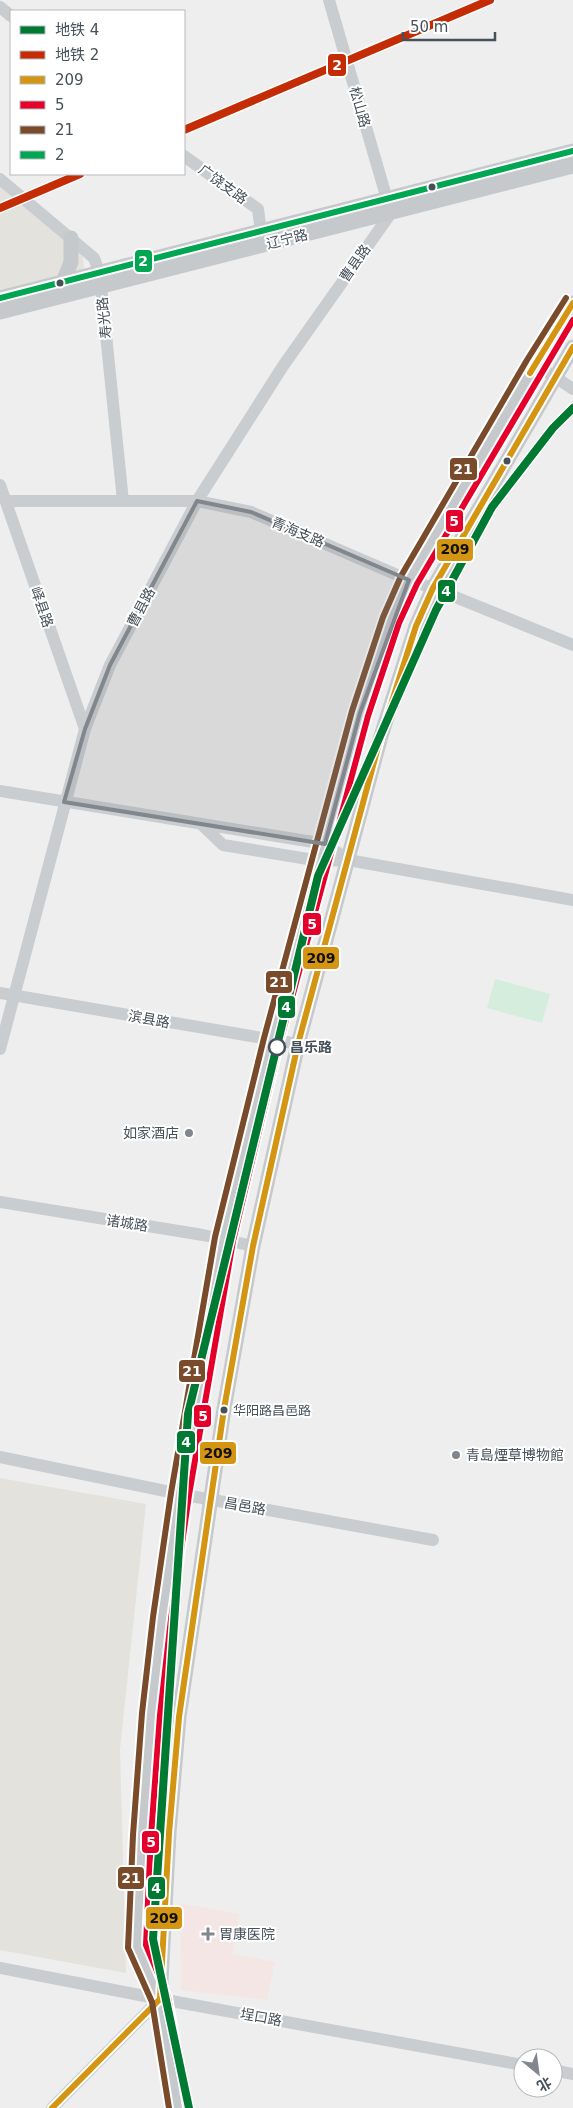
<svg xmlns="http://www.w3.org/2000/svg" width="573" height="2108" viewBox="0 0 573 2108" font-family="'DejaVu Sans','Noto Sans SC',sans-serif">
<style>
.commercial{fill:#e4e2dc}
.medical{fill:#f4e6e5}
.green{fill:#d4eddd}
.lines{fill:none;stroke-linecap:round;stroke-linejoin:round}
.minor{stroke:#cacdcf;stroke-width:12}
.major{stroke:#c6c9cc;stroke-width:15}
.bus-1-casing{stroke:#fff;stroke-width:10}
.bus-2-casing{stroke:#fff;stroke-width:10}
.bus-3-casing{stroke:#fff;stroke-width:10}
.bus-4-casing{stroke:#fff;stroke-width:10}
.bus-1{stroke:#d49512;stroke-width:6}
.bus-2{stroke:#e4002b;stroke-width:6}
.bus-3{stroke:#7a4b2a;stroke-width:6}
.bus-4{stroke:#00a651;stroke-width:6}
.metro-1-casing{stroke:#fff;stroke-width:11}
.metro-2-casing{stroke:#fff;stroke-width:11}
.metro-1{stroke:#007a33;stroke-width:8}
.metro-2{stroke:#c42c05;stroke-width:8}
.marked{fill:#81878d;fill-opacity:0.2;stroke:#81878d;stroke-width:4;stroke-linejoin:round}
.bus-dot{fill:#465059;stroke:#fff;stroke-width:2}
.stop-dot{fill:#fff;stroke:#465059;stroke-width:2.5}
.poi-dot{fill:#81878d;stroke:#fff;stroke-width:2}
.labels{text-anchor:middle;stroke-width:4;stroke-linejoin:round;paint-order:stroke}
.bus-label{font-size:13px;fill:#465059;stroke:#fff;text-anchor:start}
.street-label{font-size:14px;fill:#465059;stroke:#fff}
.stop-label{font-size:14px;font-weight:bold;fill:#465059;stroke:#fff;text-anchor:start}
.poi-label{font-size:14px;fill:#465059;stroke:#fff;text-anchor:start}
.line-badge{stroke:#fff;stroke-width:2}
.badge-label{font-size:14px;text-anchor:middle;font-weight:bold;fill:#fff}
.pale-badge-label{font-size:14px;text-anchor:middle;font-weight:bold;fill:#111}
</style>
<rect width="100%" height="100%" fill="#efeeee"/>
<path class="commercial" d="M 0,186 L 83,257 L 84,273 L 0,291 Z
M 0,1478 L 146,1504 L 120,1749 L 126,1973 L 0,1950 Z"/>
<path class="medical" d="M 180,1903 L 240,1914 L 232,1954 L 275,1962 L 267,2000 L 181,1990 Z"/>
<path class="green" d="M 495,979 L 550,994 L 542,1023 L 487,1008 Z"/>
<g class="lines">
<path class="minor" d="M 0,7 L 11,16
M 184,156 L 258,209 L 262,240
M 0,179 L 94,258 L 99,272 L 101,286 L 123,501
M 535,364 L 573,389
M 0,485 L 85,729
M 6,501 L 197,501 L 251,512 L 409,580 L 433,588 L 573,645
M 0,791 L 325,844 L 348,860
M 201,824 L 223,845 L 320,861 L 348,860 L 573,900
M 0,993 L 298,1044
M 0,1049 L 85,729 L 110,665 L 197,501 L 283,366 L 391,213 L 329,0
M 0,1202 L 203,1235 L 253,1246
M 0,1457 L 180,1494 L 433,1540
M 0,1968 L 160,1999 L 523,2065
M 553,2070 L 573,2074
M 52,2108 L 160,1999"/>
<path class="major" d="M 63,282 L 71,262 L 71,238
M 0,298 L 573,151
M 0,312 L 573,166
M 158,1995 L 137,1947 L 142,1835 L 151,1714 L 162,1618 L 180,1494 L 224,1239 L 272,1040 L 360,713 L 391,620 L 409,580 L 535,364 L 573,303
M 178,2108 L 160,1999 L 169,1833 L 179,1717 L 224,1409 L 253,1246 L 298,1044 L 381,736 L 416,626 L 433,588 L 573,347"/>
<g class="bus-1-casing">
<path id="bus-1" d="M 530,373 L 573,303
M 52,2108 L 160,1999 L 169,1833 L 179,1717 L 224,1409 L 253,1246 L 298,1044 L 381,736 L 416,626 L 433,588 L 573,347"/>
</g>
<g class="bus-2-casing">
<path id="bus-2" d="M 187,2107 L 168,1997 L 146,1945 L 151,1836 L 160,1715 L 171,1619 L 189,1495 L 233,1241 L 280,1042 L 368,716 L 399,623 L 417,584 L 573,320"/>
</g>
<g class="bus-3-casing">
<path id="bus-3" d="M 169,2108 L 152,2002 L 128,1948 L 133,1835 L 142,1713 L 153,1617 L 171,1493 L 215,1237 L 264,1038 L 352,711 L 383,617 L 401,576 L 527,360 L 566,298"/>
</g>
<g class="bus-4-casing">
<path id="bus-4" d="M 0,298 L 573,151"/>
</g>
<use href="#bus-1" class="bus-1"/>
<use href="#bus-2" class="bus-2"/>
<use href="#bus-3" class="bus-3"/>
<use href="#bus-4" class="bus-4"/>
<g class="metro-1-casing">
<path id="metro-1" d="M 189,2108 L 153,1939 L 188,1414 L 318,876 L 436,610 L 492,507 L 553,428 L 573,408"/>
</g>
<g class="metro-2-casing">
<path id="metro-2" d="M 184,130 L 490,0
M 0,208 L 80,174"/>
</g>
<use href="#metro-1" class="metro-1"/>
<use href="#metro-2" class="metro-2"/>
</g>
<path class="marked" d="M 197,501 L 251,512 L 409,580 L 360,713 L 325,844 L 64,802 L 85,729 L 110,665 Z"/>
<g class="bus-dot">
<circle cx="432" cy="187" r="4.5"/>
<circle cx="60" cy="283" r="4.5"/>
<circle cx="507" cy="461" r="4.5"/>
<circle cx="224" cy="1410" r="4.5"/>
</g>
<circle class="stop-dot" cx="277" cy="1047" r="8"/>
<g class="poi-dot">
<circle cx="189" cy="1133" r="5"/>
<circle cx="456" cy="1455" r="5"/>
<path d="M205.5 1926.5h5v5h5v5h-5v5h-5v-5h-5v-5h5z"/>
</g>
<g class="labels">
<g class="bus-label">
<text x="233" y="1415">华阳路昌邑路</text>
</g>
<g class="street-label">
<text transform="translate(360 107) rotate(74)" y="5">松山路</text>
<text transform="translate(223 184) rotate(36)" y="5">广饶支路</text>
<text transform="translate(287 239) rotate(-14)" y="5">辽宁路</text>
<text transform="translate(355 263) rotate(-55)" y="5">曹县路</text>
<text transform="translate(104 318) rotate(-96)" y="5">寿光路</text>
<text transform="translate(298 532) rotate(23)" y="5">青海支路</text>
<text transform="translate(42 607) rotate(71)" y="5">峄县路</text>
<text transform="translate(141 607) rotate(-62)" y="5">曹县路</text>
<text transform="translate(149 1019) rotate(10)" y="5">滨县路</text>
<text transform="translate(127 1223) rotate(9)" y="5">诸城路</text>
<text transform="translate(245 1506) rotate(10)" y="5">昌邑路</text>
<text transform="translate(261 2017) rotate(10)" y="5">埕口路</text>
</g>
<g class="stop-label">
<text x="290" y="1052">昌乐路</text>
</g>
<g class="poi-label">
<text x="179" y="1138" text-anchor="end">如家酒店</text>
<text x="466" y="1460">青島煙草博物館</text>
<text x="219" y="1939">胃康医院</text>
</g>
</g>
<g class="line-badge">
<rect x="327" y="53" width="20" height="24" rx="5" fill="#c42c05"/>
<rect x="134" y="249" width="19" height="24" rx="5" fill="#00a651"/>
<rect x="449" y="457" width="29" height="24" rx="5" fill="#7a4b2a"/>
<rect x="445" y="509" width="19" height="24" rx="5" fill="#e4002b"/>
<rect x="436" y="538" width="38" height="24" rx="5" fill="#d49512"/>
<rect x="437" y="579" width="19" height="24" rx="5" fill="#007a33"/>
<rect x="302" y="912" width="20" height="24" rx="5" fill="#e4002b"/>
<rect x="302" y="946" width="38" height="24" rx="5" fill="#d49512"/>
<rect x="265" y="970" width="28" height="24" rx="5" fill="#7a4b2a"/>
<rect x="277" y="995" width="19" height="24" rx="5" fill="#007a33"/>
<rect x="178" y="1359" width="28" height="24" rx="5" fill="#7a4b2a"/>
<rect x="193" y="1404" width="19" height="24" rx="5" fill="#e4002b"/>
<rect x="176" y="1430" width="20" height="24" rx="5" fill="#007a33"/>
<rect x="199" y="1441" width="38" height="24" rx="5" fill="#d49512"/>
<rect x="141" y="1830" width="19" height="24" rx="5" fill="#e4002b"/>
<rect x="117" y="1866" width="28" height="24" rx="5" fill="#7a4b2a"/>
<rect x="147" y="1876" width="19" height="24" rx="5" fill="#007a33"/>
<rect x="145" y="1906" width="38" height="24" rx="5" fill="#d49512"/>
</g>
<g class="badge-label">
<text x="337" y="70">2</text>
<text x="143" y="266">2</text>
<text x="463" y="474">21</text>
<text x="454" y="526">5</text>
<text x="446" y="596">4</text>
<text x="312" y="929">5</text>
<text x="279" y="987">21</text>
<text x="286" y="1012">4</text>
<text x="192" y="1376">21</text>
<text x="203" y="1421">5</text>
<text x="186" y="1447">4</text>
<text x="151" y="1847">5</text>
<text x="131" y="1883">21</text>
<text x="156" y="1893">4</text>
</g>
<g class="pale-badge-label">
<text x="455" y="554">209</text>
<text x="321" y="963">209</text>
<text x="218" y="1458">209</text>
<text x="164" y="1923">209</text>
</g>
<rect x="10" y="10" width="175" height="165" fill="#ffffff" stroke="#b5b9bd"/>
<rect x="20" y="26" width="25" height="8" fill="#007a33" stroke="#b5b9bd"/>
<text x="55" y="35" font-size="15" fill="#465059">地铁 4</text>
<rect x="20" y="51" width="25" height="8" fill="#c42c05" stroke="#b5b9bd"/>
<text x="55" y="60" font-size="15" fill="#465059">地铁 2</text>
<rect x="20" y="76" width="25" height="8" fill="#d49512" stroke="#b5b9bd"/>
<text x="55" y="85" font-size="15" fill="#465059">209</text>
<rect x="20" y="101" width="25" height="8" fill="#e4002b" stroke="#b5b9bd"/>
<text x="55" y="110" font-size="15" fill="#465059">5</text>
<rect x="20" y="126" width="25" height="8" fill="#7a4b2a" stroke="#b5b9bd"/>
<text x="55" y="135" font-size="15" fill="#465059">21</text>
<rect x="20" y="151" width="25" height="8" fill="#00a651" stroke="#b5b9bd"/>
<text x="55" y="160" font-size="15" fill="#465059">2</text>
<g transform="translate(538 2073) rotate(151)"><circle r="24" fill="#ffffff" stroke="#b5b9bd"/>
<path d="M0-4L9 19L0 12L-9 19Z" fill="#81878d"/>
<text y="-8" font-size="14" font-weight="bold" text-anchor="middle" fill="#465059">北</text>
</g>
<path d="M403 32v8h92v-8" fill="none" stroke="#465059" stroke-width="2.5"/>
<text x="410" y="32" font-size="15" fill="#465059" stroke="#ffffff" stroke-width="4" paint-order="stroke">50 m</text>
</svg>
